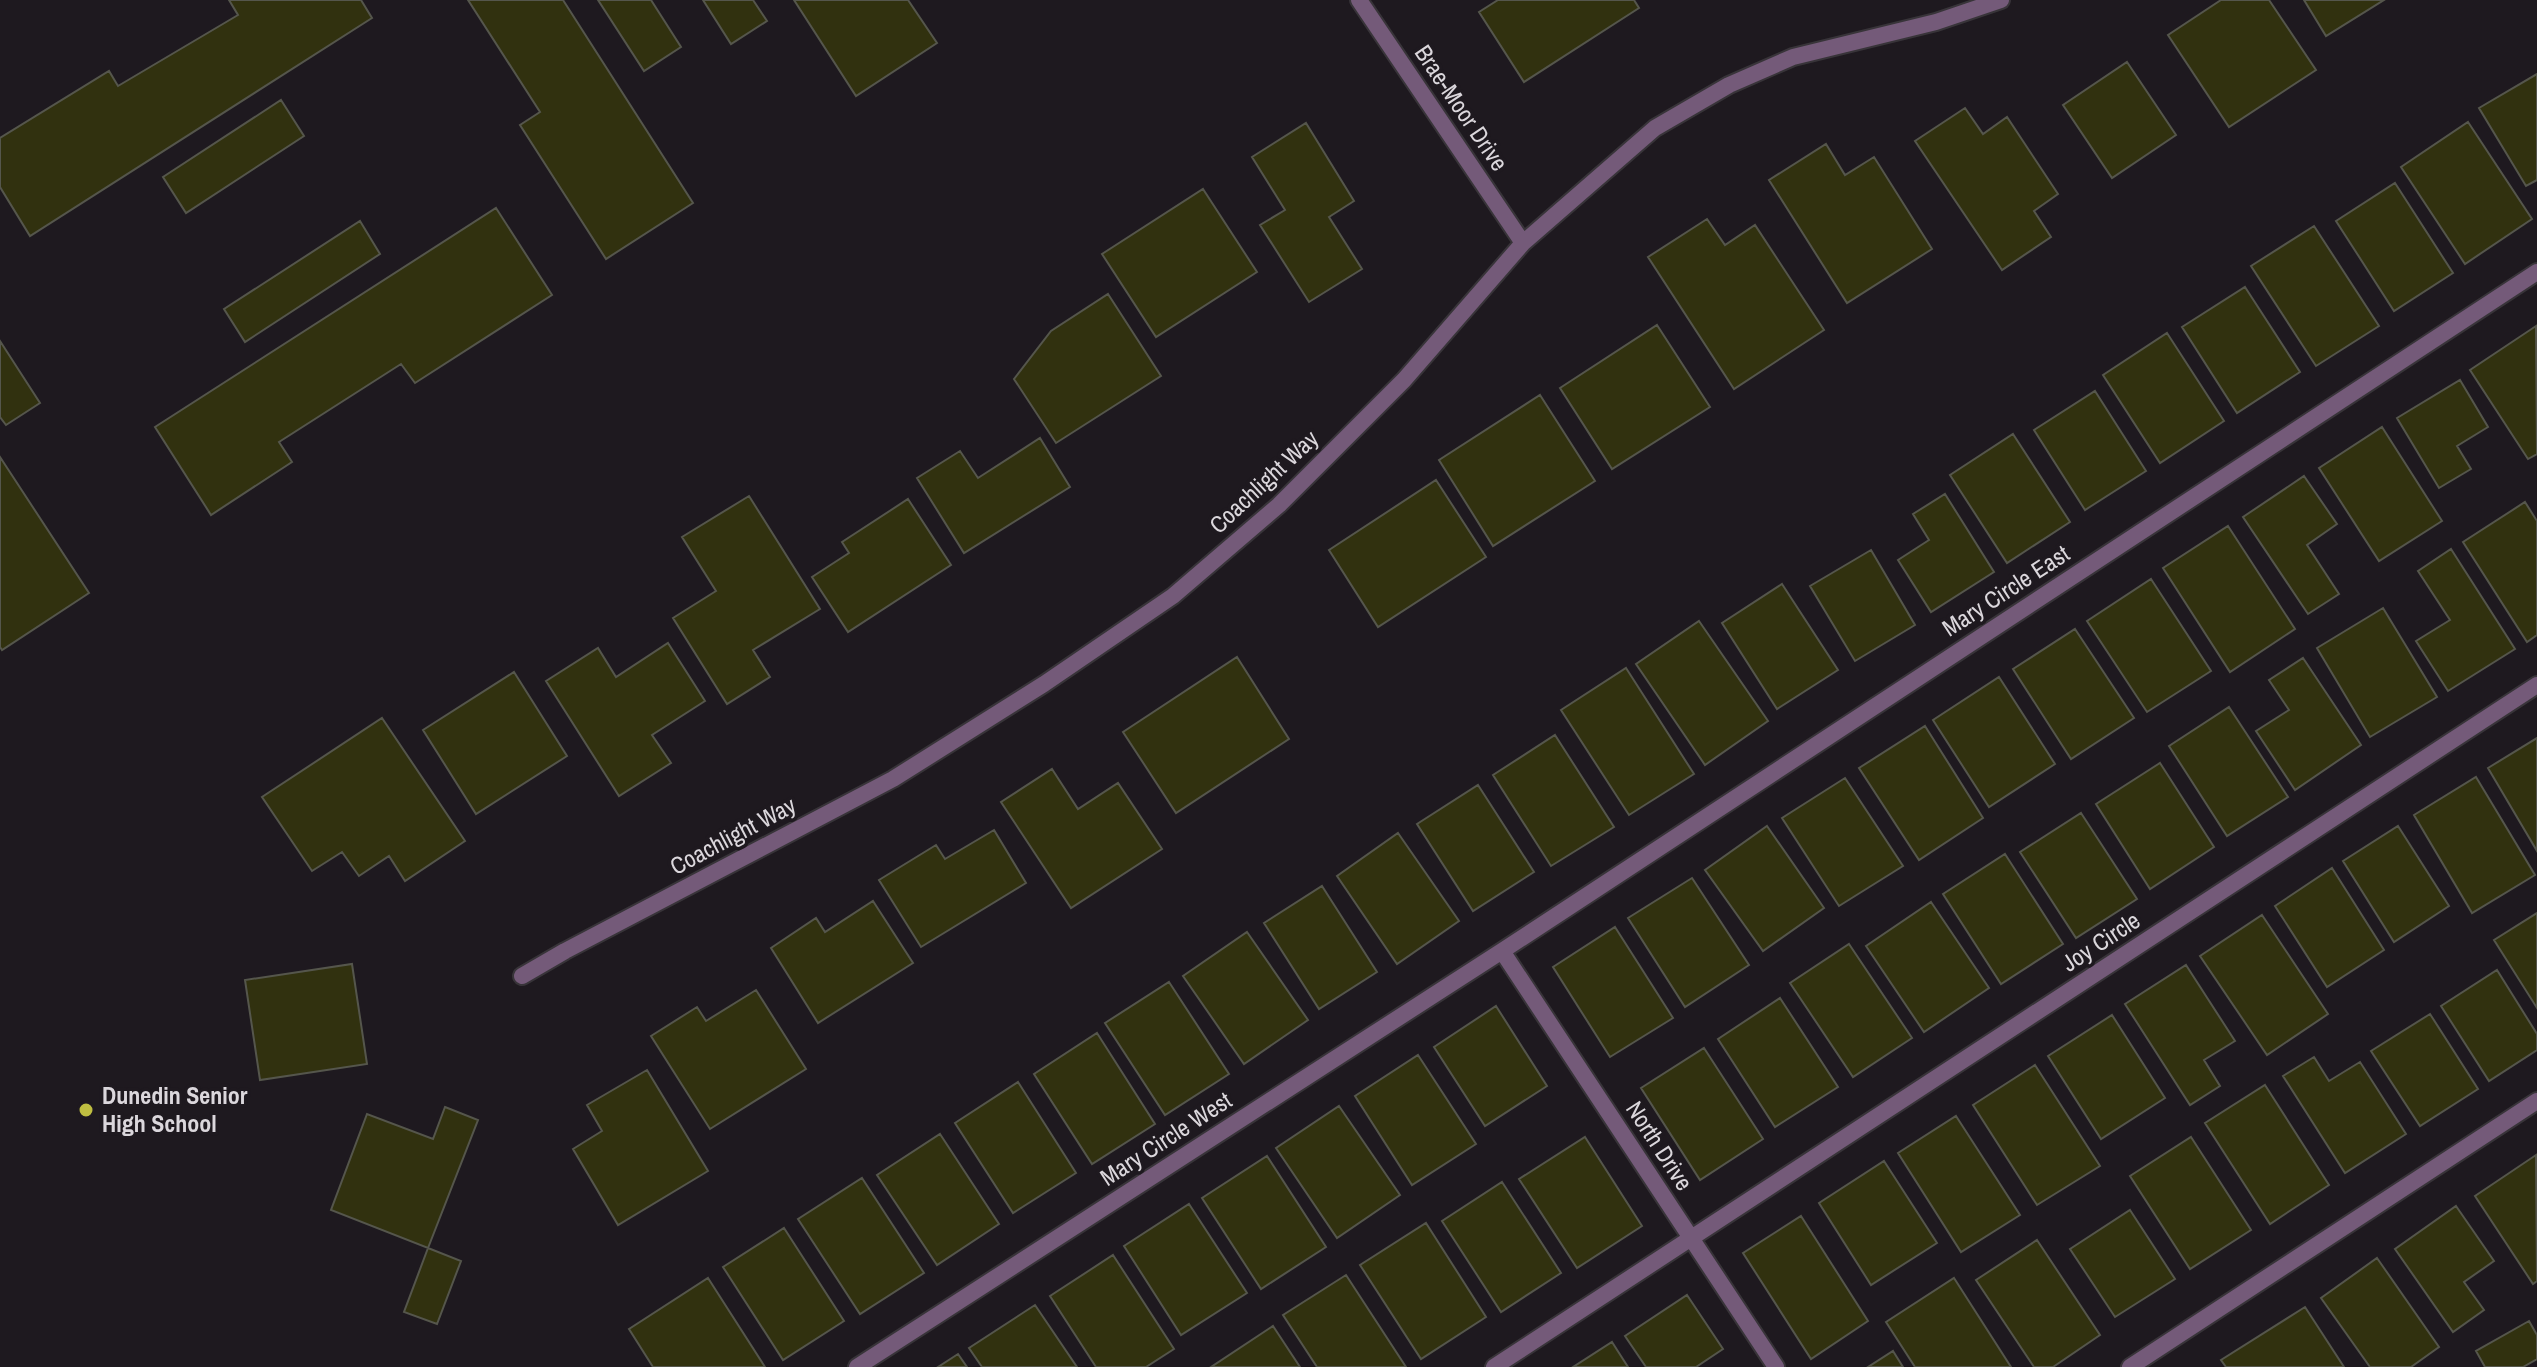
<svg xmlns="http://www.w3.org/2000/svg" width="2537" height="1367" viewBox="0 0 2537 1367" font-family="'Archivo Narrow',sans-serif">
<style>
.building{fill:#31310f;stroke:#55564c;stroke-width:2}
.lines{fill:none;stroke-linecap:round;stroke-linejoin:round}
.minor-casing{stroke:#383439;stroke-width:20}
.minor{stroke:#745a79;stroke-width:16}
.poi-dot{fill:#bfbe41;stroke:#1e191f;stroke-width:3}
.labels{text-anchor:middle;stroke-width:7;stroke-linejoin:round;paint-order:stroke}
.street-label{font-size:24px;fill:#dbd7dc;stroke:#1e191f}
.poi-label{font-size:24px;font-weight:bold;fill:#dbd7dc;stroke:#1e191f;text-anchor:start}
</style>
<rect width="100%" height="100%" fill="#1e191f"/>
<path class="building" d="M 229,0 L 361,0 L 372,18 L 30,236 L 0,187 L 0,138 L 109,71 L 118,86 L 238,15 Z
M 468,0 L 563,0 L 693,203 L 606,259 L 520,125 L 540,112 Z
M 598,0 L 651,0 L 681,47 L 644,71 Z
M 703,0 L 753,0 L 767,21 L 731,44 Z
M 794,0 L 908,0 L 937,43 L 856,96 Z
M 1498,0 L 1634,0 L 1639,8 L 1524,82 L 1479,12 Z
M 2221,0 L 2269,0 L 2316,70 L 2229,127 L 2168,35 Z
M 2304,0 L 2384,0 L 2326,36 Z
M 2127,62 L 2176,135 L 2112,178 L 2063,105 Z
M 2537,74 L 2537,180 L 2526,186 L 2479,108 Z
M 281,100 L 304,136 L 186,213 L 163,177 Z
M 1965,108 L 1983,134 L 2007,117 L 2058,194 L 2034,211 L 2051,237 L 2002,270 L 1915,141 Z
M 2468,122 L 2532,219 L 2465,264 L 2401,167 Z
M 1306,123 L 1354,201 L 1329,217 L 1362,269 L 1309,302 L 1260,225 L 1285,210 L 1252,157 Z
M 1826,144 L 1845,175 L 1874,157 L 1932,249 L 1847,303 L 1769,180 Z
M 2395,183 L 2453,273 L 2394,311 L 2336,221 Z
M 1203,189 L 1257,272 L 1156,337 L 1102,254 Z
M 496,208 L 552,295 L 415,383 L 401,364 L 279,442 L 292,462 L 211,515 L 155,427 Z
M 1707,219 L 1725,245 L 1755,225 L 1824,330 L 1734,389 L 1648,257 Z
M 360,221 L 380,254 L 245,342 L 224,309 Z
M 2314,226 L 2379,326 L 2316,366 L 2251,266 Z
M 2245,287 L 2300,372 L 2237,413 L 2182,327 Z
M 1108,294 L 1161,376 L 1056,443 L 1014,379 L 1051,331 Z
M 1657,325 L 1710,407 L 1612,469 L 1560,388 Z
M 2536,326 L 2537,454 L 2528,459 L 2470,370 Z
M 2167,333 L 2224,421 L 2160,463 L 2103,375 Z
M 0,341 L 40,403 L 6,425 L 0,417 Z
M 2460,380 L 2488,427 L 2457,446 L 2471,469 L 2439,488 L 2397,418 Z
M 2095,391 L 2146,471 L 2085,510 L 2034,430 Z
M 1540,395 L 1595,481 L 1493,546 L 1439,460 Z
M 2382,427 L 2442,521 L 2379,561 L 2319,468 Z
M 2013,434 L 2070,522 L 2007,563 L 1950,475 Z
M 1040,438 L 1070,487 L 964,553 L 917,478 L 960,451 L 978,478 Z
M 0,457 L 89,593 L 2,650 L 0,647 Z
M 2304,476 L 2337,524 L 2307,545 L 2339,594 L 2308,614 L 2243,517 Z
M 1436,480 L 1486,557 L 1378,627 L 1329,550 Z
M 1945,494 L 1994,572 L 1931,612 L 1898,560 L 1929,540 L 1913,514 Z
M 749,496 L 820,609 L 753,650 L 770,677 L 727,704 L 673,618 L 716,591 L 682,537 Z
M 908,499 L 951,565 L 848,632 L 812,577 L 849,553 L 842,542 Z
M 2525,502 L 2537,521 L 2537,635 L 2527,642 L 2463,542 Z
M 2228,526 L 2295,629 L 2230,672 L 2163,568 Z
M 2451,549 L 2515,649 L 2448,691 L 2416,641 L 2450,620 L 2418,571 Z
M 1871,550 L 1915,625 L 1855,661 L 1810,586 Z
M 2151,579 L 2211,671 L 2147,712 L 2087,621 Z
M 1782,584 L 1838,670 L 1777,709 L 1722,623 Z
M 2383,608 L 2437,697 L 2370,737 L 2317,648 Z
M 1699,621 L 1768,721 L 1705,765 L 1636,664 Z
M 2075,629 L 2134,718 L 2071,759 L 2013,669 Z
M 668,643 L 705,701 L 652,735 L 671,763 L 619,796 L 546,681 L 598,648 L 616,677 Z
M 1237,657 L 1289,739 L 1176,813 L 1123,732 Z
M 2303,658 L 2361,745 L 2295,790 L 2256,731 L 2289,710 L 2269,680 Z
M 1626,668 L 1694,774 L 1629,815 L 1561,710 Z
M 514,672 L 567,756 L 476,814 L 423,730 Z
M 1999,677 L 2055,764 L 1989,807 L 1933,720 Z
M 2229,707 L 2288,797 L 2227,836 L 2169,746 Z
M 382,718 L 465,841 L 405,881 L 389,856 L 359,876 L 342,852 L 312,871 L 262,797 Z
M 1925,726 L 1983,818 L 1919,860 L 1859,768 Z
M 1555,735 L 1614,827 L 1551,866 L 1493,775 Z
M 2537,738 L 2537,851 L 2488,768 Z
M 2160,763 L 2214,847 L 2150,889 L 2096,804 Z
M 1052,769 L 1078,809 L 1118,783 L 1162,849 L 1071,908 L 1001,802 Z
M 2476,777 L 2535,875 L 2472,913 L 2414,815 Z
M 1845,778 L 1903,866 L 1839,906 L 1782,818 Z
M 1478,785 L 1534,872 L 1473,911 L 1417,824 Z
M 2081,813 L 2137,899 L 2076,938 L 2020,852 Z
M 1767,826 L 1824,908 L 1763,951 L 1705,870 Z
M 2398,826 L 2449,906 L 2394,942 L 2343,861 Z
M 994,830 L 1026,883 L 921,947 L 879,880 L 936,845 L 945,859 Z
M 1398,833 L 1459,921 L 1397,964 L 1337,876 Z
M 2005,854 L 2063,944 L 2001,984 L 1943,894 Z
M 2332,868 L 2384,950 L 2327,987 L 2275,906 Z
M 1692,878 L 1749,965 L 1685,1007 L 1628,918 Z
M 1322,886 L 1377,972 L 1319,1009 L 1264,923 Z
M 873,901 L 913,963 L 818,1023 L 771,948 L 816,918 L 825,932 Z
M 1931,902 L 1989,988 L 1924,1032 L 1866,946 Z
M 2537,913 L 2537,1008 L 2494,940 Z
M 2262,915 L 2328,1014 L 2267,1055 L 2200,956 Z
M 1615,927 L 1673,1018 L 1610,1057 L 1553,967 Z
M 1247,932 L 1308,1020 L 1244,1064 L 1183,976 Z
M 1849,944 L 1912,1038 L 1853,1077 L 1790,983 Z
M 352,964 L 367,1064 L 260,1080 L 245,980 Z
M 2186,965 L 2235,1041 L 2204,1060 L 2220,1086 L 2190,1105 L 2125,1004 Z
M 2497,970 L 2537,1034 L 2537,1050 L 2489,1081 L 2441,1006 Z
M 1169,982 L 1229,1074 L 1165,1115 L 1105,1023 Z
M 756,990 L 806,1069 L 710,1129 L 651,1036 L 697,1007 L 706,1021 Z
M 1780,998 L 1838,1087 L 1775,1127 L 1718,1039 Z
M 1496,1006 L 1547,1086 L 1485,1126 L 1434,1047 Z
M 2430,1014 L 2478,1089 L 2420,1126 L 2371,1051 Z
M 2112,1015 L 2165,1098 L 2101,1139 L 2048,1056 Z
M 1097,1033 L 1155,1124 L 1092,1164 L 1034,1074 Z
M 1704,1048 L 1763,1139 L 1700,1180 L 1641,1088 Z
M 1418,1055 L 1476,1144 L 1412,1185 L 1355,1096 Z
M 2314,1057 L 2329,1081 L 2360,1062 L 2406,1134 L 2345,1173 L 2283,1076 Z
M 2035,1065 L 2100,1166 L 2037,1205 L 1973,1105 Z
M 647,1070 L 708,1171 L 618,1225 L 573,1149 L 602,1131 L 587,1105 Z
M 1018,1082 L 1076,1173 L 1013,1213 L 955,1123 Z
M 2265,1085 L 2329,1185 L 2270,1224 L 2205,1123 Z
M 1339,1106 L 1400,1195 L 1337,1238 L 1276,1148 Z
M 445,1107 L 478,1120 L 428,1248 L 331,1210 L 367,1114 L 433,1139 Z
M 1956,1116 L 2020,1215 L 1961,1252 L 1898,1153 Z
M 940,1134 L 999,1224 L 937,1265 L 877,1175 Z
M 1585,1137 L 1642,1226 L 1577,1268 L 1519,1179 Z
M 2191,1137 L 2251,1230 L 2190,1269 L 2130,1176 Z
M 2536,1155 L 2537,1281 L 2533,1284 L 2475,1196 Z
M 1267,1156 L 1326,1247 L 1261,1289 L 1202,1198 Z
M 1884,1161 L 1937,1243 L 1871,1285 L 1819,1203 Z
M 862,1178 L 924,1273 L 860,1314 L 798,1219 Z
M 1502,1182 L 1561,1273 L 1501,1312 L 1442,1221 Z
M 1189,1204 L 1247,1293 L 1181,1335 L 1124,1246 Z
M 2456,1206 L 2494,1261 L 2464,1282 L 2484,1310 L 2453,1332 L 2395,1249 Z
M 2130,1210 L 2175,1279 L 2115,1317 L 2070,1249 Z
M 1801,1216 L 1868,1321 L 1811,1359 L 1743,1253 Z
M 1426,1223 L 1486,1317 L 1421,1359 L 1360,1265 Z
M 784,1228 L 844,1321 L 783,1360 L 723,1267 Z
M 2037,1240 L 2100,1335 L 2053,1367 L 2034,1367 L 1976,1280 Z
M 428,1248 L 461,1261 L 437,1324 L 404,1312 Z
M 1113,1255 L 1174,1349 L 1146,1367 L 1096,1367 L 1050,1296 Z
M 2377,1258 L 2439,1347 L 2411,1367 L 2370,1367 L 2321,1298 Z
M 1346,1275 L 1406,1367 L 1317,1367 L 1283,1315 Z
M 708,1278 L 765,1367 L 653,1367 L 629,1329 Z
M 1954,1278 L 2011,1367 L 1915,1367 L 1886,1322 Z
M 1687,1295 L 1723,1349 L 1696,1367 L 1646,1367 L 1625,1336 Z
M 1035,1305 L 1077,1367 L 982,1367 L 969,1348 Z
M 2305,1307 L 2344,1367 L 2226,1367 L 2221,1360 Z
M 2529,1321 L 2537,1335 L 2537,1359 L 2523,1367 L 2485,1367 L 2476,1351 Z
M 1273,1326 L 1300,1367 L 1211,1367 Z
M 1612,1342 L 1628,1367 L 1573,1367 Z
M 1893,1351 L 1903,1367 L 1868,1367 Z
M 958,1354 L 967,1367 L 938,1367 Z"/>
<g class="lines">
<g class="minor-casing">
<path id="minor" d="M 1359,0 L 1523,243
M 1502,951 L 1776,1367
M 522,976 L 565,951 L 893,779 L 1044,684 L 1173,596 L 1279,505 L 1404,380 L 1523,243 L 1655,128 L 1729,85 L 1793,57 L 1936,22 L 2001,0
M 857,1367 L 1502,951 L 2537,272
M 1494,1367 L 2537,685
M 2130,1367 L 2537,1101"/>
</g>
<use href="#minor" class="minor"/>
</g>
<circle class="poi-dot" cx="86" cy="1110" r="8"/>
<g class="labels">
<g class="street-label">
<text transform="translate(1461 108) rotate(56)" y="8">Brae-Moor Drive</text>
<text transform="translate(1264 482) rotate(-43)" y="8">Coachlight Way</text>
<text transform="translate(2006 591) rotate(-33)" y="8">Mary Circle East</text>
<text transform="translate(733 836) rotate(-28)" y="8">Coachlight Way</text>
<text transform="translate(2101 942) rotate(-33)" y="8">Joy Circle</text>
<text transform="translate(1166 1139) rotate(-33)" y="8">Mary Circle West</text>
<text transform="translate(1659 1146) rotate(57)" y="8">North Drive</text>
</g>
<g class="poi-label">
<text x="102" y="1104">Dunedin Senior<tspan x="102" dy="28">High School</tspan></text>
</g>
</g>
</svg>
